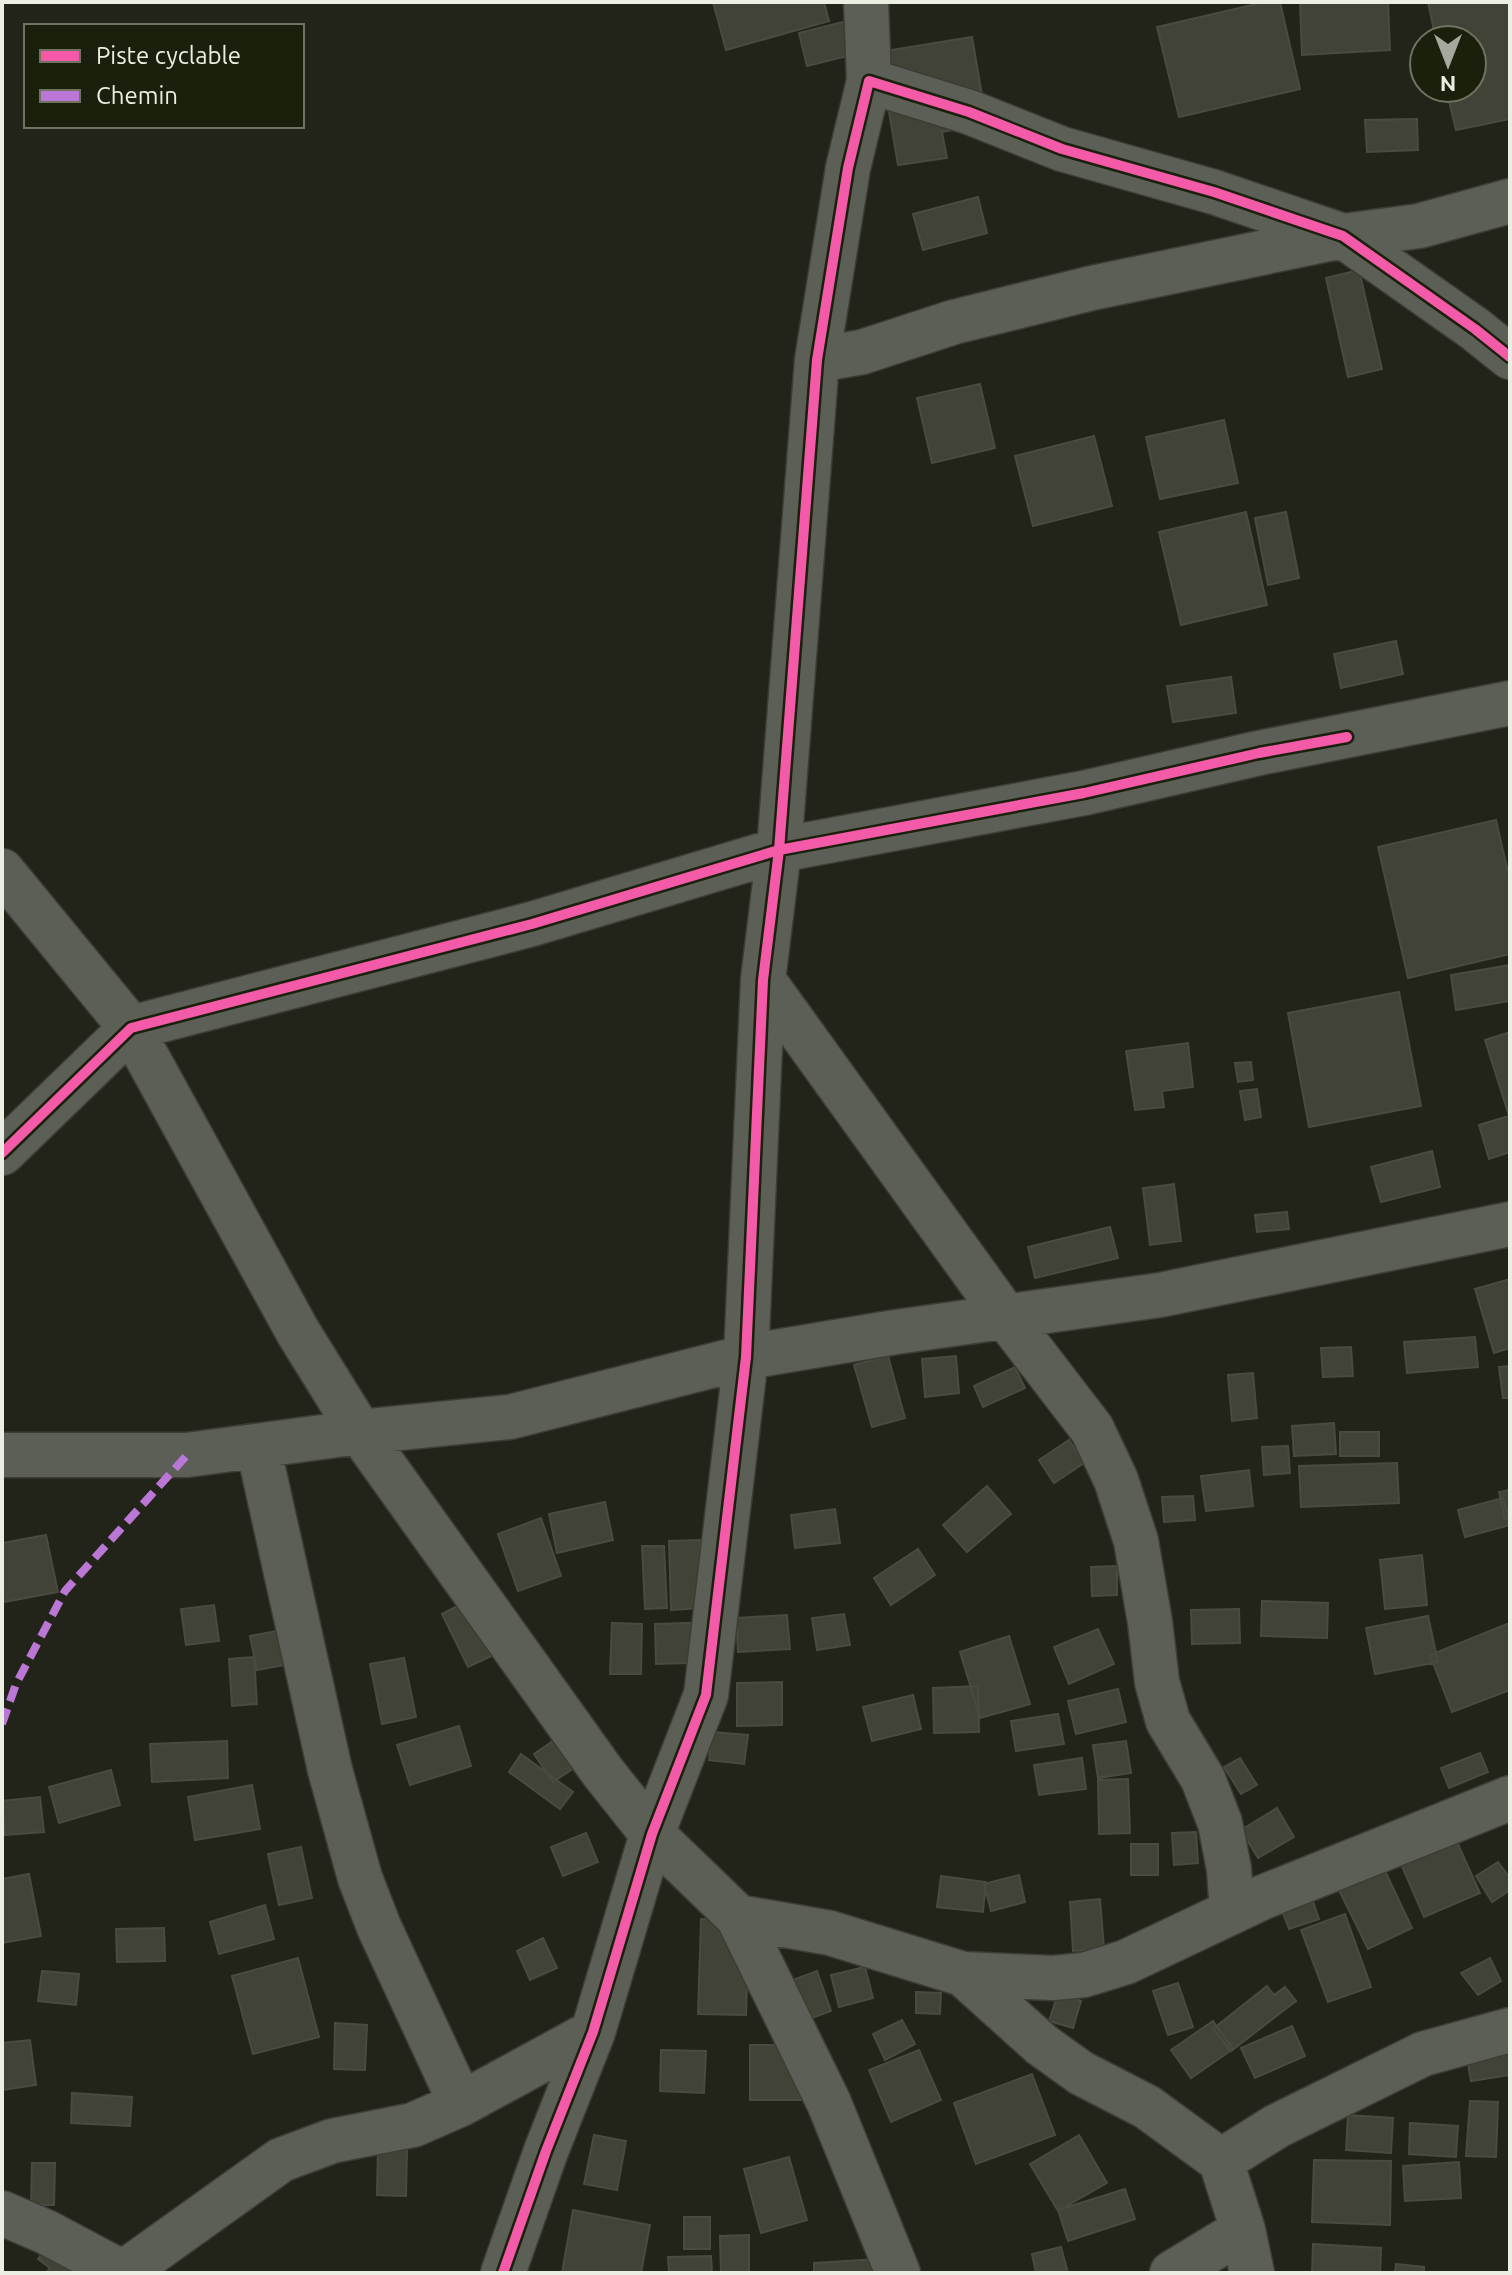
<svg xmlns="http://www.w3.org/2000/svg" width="1512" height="2275" viewBox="0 0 1512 2275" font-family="Ubuntu,sans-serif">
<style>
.building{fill:#404335;stroke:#494b41;stroke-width:2}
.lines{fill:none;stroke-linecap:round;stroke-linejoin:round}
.minor-casing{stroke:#3c3e36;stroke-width:47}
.minor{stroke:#5c5f56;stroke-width:44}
.quiet{stroke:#ba77d6;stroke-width:8;stroke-dasharray:16 8;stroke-linecap:butt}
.cycleway-casing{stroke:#1b200c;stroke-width:15}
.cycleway{stroke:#f35aa7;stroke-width:10}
</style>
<rect width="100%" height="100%" fill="#22241a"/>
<path class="building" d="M 713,2 L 824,2 L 829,21 L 726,50 Z
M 1265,2 L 1280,2 L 1300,89 L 1179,117 L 1157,27 Z
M 1300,2 L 1388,2 L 1390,50 L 1302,55 Z
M 1428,2 L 1510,2 L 1510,119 L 1456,130 L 1446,88 L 1472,88 L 1472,40 L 1436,40 Z
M 863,17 L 871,50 L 807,66 L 799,33 Z
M 972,37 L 987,124 L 942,132 L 947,158 L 898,165 L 879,52 Z
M 1417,119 L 1418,150 L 1367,152 L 1365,120 Z
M 978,197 L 987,233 L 923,250 L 913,214 Z
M 1359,270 L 1382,369 L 1348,377 L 1326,278 Z
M 980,384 L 995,448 L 932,463 L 917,398 Z
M 1224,420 L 1238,483 L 1160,499 L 1146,437 Z
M 1094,436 L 1112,506 L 1033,526 L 1015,456 Z
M 1246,512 L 1267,605 L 1181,625 L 1159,532 Z
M 1286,512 L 1299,578 L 1268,585 L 1255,518 Z
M 1396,641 L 1403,674 L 1341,688 L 1334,654 Z
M 1231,677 L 1236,713 L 1173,722 L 1167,686 Z
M 1496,820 L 1510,881 L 1510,954 L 1408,978 L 1378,847 Z
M 1510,965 L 1510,1001 L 1456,1010 L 1451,975 Z
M 1399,992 L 1421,1106 L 1309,1127 L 1288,1013 Z
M 1510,1032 L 1510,1152 L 1489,1159 L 1479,1125 L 1509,1116 L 1485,1040 Z
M 1188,1043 L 1193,1087 L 1162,1091 L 1164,1107 L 1135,1110 L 1126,1051 Z
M 1251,1062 L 1253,1080 L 1238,1082 L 1235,1063 Z
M 1257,1089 L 1261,1117 L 1245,1120 L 1240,1091 Z
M 1432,1151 L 1440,1187 L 1381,1202 L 1371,1167 Z
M 1174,1184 L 1181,1241 L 1150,1245 L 1143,1188 Z
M 1287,1212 L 1289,1229 L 1257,1232 L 1255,1215 Z
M 1110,1227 L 1118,1258 L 1035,1278 L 1028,1247 Z
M 1510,1279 L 1510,1348 L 1494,1353 L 1475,1289 Z
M 1475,1337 L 1478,1367 L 1407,1373 L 1404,1342 Z
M 1351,1347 L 1353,1376 L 1323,1377 L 1321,1348 Z
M 888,1356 L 905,1418 L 872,1427 L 854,1365 Z
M 956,1356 L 959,1393 L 925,1397 L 922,1359 Z
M 1510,1366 L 1510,1398 L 1503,1398 L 1499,1367 Z
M 1015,1367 L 1025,1388 L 983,1407 L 974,1386 Z
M 1253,1373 L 1257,1418 L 1232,1421 L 1228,1375 Z
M 1334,1423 L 1336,1454 L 1294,1456 L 1292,1426 Z
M 1340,1432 L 1379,1432 L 1379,1456 L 1340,1456 Z
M 1069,1440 L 1084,1463 L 1054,1483 L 1039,1460 Z
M 1288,1446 L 1290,1473 L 1264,1475 L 1262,1447 Z
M 1397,1463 L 1399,1503 L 1301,1507 L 1299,1466 Z
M 1249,1470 L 1253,1506 L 1206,1511 L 1201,1476 Z
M 987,1486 L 1011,1514 L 967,1552 L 943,1525 Z
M 1510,1490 L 1510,1518 L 1505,1519 L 1499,1492 Z
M 1193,1496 L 1195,1520 L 1164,1522 L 1162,1497 Z
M 1503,1498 L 1510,1525 L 1465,1537 L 1458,1510 Z
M 605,1502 L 613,1540 L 557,1553 L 549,1514 Z
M 835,1509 L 840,1543 L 795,1548 L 791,1515 Z
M 541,1518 L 561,1576 L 518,1591 L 498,1534 Z
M 46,1535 L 58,1592 L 4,1602 L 2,1589 L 2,1543 Z
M 700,1540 L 702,1608 L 671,1610 L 669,1541 Z
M 642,1546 L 664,1546 L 667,1608 L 645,1609 Z
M 918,1549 L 935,1575 L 891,1605 L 874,1578 Z
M 1422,1555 L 1427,1605 L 1385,1609 L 1380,1560 Z
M 1117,1566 L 1117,1595 L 1092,1596 L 1091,1567 Z
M 469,1600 L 496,1654 L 468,1667 L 442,1614 Z
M 1262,1601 L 1328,1603 L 1327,1638 L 1261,1636 Z
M 214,1605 L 219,1641 L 186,1645 L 181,1609 Z
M 1239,1609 L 1240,1643 L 1192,1644 L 1191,1610 Z
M 844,1614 L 850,1645 L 817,1650 L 812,1618 Z
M 787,1615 L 790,1649 L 738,1652 L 736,1618 Z
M 1428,1616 L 1438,1662 L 1375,1674 L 1366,1628 Z
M 719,1622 L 721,1662 L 656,1664 L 655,1624 Z
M 612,1623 L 642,1624 L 641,1674 L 610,1674 Z
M 1507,1624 L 1510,1630 L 1510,1690 L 1452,1712 L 1430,1655 Z
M 309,1625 L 316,1659 L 257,1670 L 250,1636 Z
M 1098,1629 L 1114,1664 L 1069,1684 L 1054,1647 Z
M 1009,1636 L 1030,1704 L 980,1718 L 960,1652 Z
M 254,1657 L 257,1704 L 232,1706 L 229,1659 Z
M 404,1658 L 416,1717 L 382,1724 L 370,1664 Z
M 782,1682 L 782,1725 L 737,1726 L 737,1683 Z
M 978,1686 L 979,1732 L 934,1733 L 933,1688 Z
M 1118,1689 L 1126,1722 L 1076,1734 L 1068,1701 Z
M 913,1695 L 921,1729 L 872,1741 L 863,1707 Z
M 1058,1714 L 1064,1744 L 1016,1751 L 1011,1721 Z
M 459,1726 L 471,1766 L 410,1785 L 397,1745 Z
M 569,1730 L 589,1758 L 553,1782 L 534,1754 Z
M 712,1732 L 748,1735 L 744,1764 L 709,1760 Z
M 227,1741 L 228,1778 L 152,1782 L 150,1744 Z
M 1126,1741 L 1131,1773 L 1098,1778 L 1093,1745 Z
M 1480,1753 L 1488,1772 L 1449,1788 L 1441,1768 Z
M 521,1754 L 573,1792 L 560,1809 L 509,1772 Z
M 1082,1758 L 1086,1789 L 1039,1795 L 1034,1765 Z
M 1240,1758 L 1257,1785 L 1241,1794 L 1224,1767 Z
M 111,1770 L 120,1805 L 59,1823 L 49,1787 Z
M 1128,1779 L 1130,1833 L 1099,1834 L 1098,1780 Z
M 252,1785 L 260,1829 L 195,1840 L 188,1797 Z
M 40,1797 L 44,1832 L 5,1835 L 2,1801 Z
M 1277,1808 L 1294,1837 L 1258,1858 L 1241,1830 Z
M 1196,1832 L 1198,1863 L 1174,1865 L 1172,1833 Z
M 586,1833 L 598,1862 L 563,1876 L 551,1847 Z
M 1453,1833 L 1480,1893 L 1424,1917 L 1398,1857 Z
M 1131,1844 L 1158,1844 L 1158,1875 L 1131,1875 Z
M 301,1847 L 312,1898 L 279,1905 L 268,1854 Z
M 1378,1856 L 1412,1928 L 1368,1949 L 1333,1878 Z
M 1498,1862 L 1510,1878 L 1510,1890 L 1492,1902 L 1476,1876 Z
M 29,1874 L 41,1936 L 2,1943 L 2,1879 Z
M 1019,1875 L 1025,1902 L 991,1911 L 984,1884 Z
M 941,1876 L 986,1882 L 983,1912 L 937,1907 Z
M 1305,1878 L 1319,1919 L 1289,1929 L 1274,1889 Z
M 1100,1899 L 1104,1949 L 1073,1951 L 1070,1902 Z
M 265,1905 L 274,1939 L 219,1954 L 210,1922 Z
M 1345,1914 L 1371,1987 L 1328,2002 L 1301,1930 Z
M 701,1919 L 749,1921 L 746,2015 L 698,2014 Z
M 164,1928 L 165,1961 L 117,1962 L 116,1929 Z
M 543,1938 L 557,1968 L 530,1980 L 517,1951 Z
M 298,1958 L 319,2037 L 253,2054 L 232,1976 Z
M 1490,1958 L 1501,1981 L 1478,1995 L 1461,1973 Z
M 865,1967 L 873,1998 L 839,2007 L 831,1975 Z
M 42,1971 L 79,1974 L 76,2005 L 38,2001 Z
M 817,1971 L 831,2011 L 804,2021 L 790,1981 Z
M 1178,1983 L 1193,2027 L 1168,2035 L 1153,1991 Z
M 1267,1986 L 1274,1995 L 1285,1987 L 1296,2001 L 1231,2051 L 1213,2029 Z
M 916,1992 L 941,1993 L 940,2014 L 916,2013 Z
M 1058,1993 L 1081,2001 L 1073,2028 L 1049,2021 Z
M 902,2020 L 915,2044 L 885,2060 L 873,2034 Z
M 1213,2021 L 1233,2049 L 1191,2078 L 1171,2050 Z
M 335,2023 L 367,2025 L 365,2070 L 334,2069 Z
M 1292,2026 L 1305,2056 L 1255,2078 L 1241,2048 Z
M 30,2040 L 36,2085 L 2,2090 L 2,2043 Z
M 750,2045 L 818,2045 L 818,2100 L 750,2100 Z
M 1510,2046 L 1510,2075 L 1471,2081 L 1466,2053 Z
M 661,2050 L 706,2051 L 704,2093 L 660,2091 Z
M 919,2050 L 941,2100 L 891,2122 L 869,2070 Z
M 1032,2074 L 1055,2135 L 976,2164 L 954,2103 Z
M 72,2093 L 132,2097 L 130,2126 L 71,2123 Z
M 1470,2101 L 1498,2102 L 1496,2157 L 1466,2156 Z
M 1348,2115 L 1393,2118 L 1391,2153 L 1346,2150 Z
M 1410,2123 L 1458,2126 L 1456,2157 L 1409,2154 Z
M 594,2135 L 626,2141 L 617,2190 L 584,2184 Z
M 1079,2135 L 1107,2183 L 1058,2211 L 1030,2164 Z
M 378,2147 L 407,2148 L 406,2196 L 377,2195 Z
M 789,2157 L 807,2220 L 761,2233 L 744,2169 Z
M 1314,2160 L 1391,2161 L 1390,2225 L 1312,2222 Z
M 1459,2162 L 1461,2198 L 1405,2201 L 1403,2166 Z
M 32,2163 L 55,2163 L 54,2205 L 31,2205 Z
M 1125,2189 L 1135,2219 L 1068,2241 L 1058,2210 Z
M 573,2210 L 650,2225 L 641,2273 L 562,2273 Z
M 684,2217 L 710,2217 L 710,2249 L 684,2249 Z
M 749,2235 L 749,2273 L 721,2273 L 720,2236 Z
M 1313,2244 L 1381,2248 L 1380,2273 L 1312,2273 Z
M 48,2245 L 78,2273 L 46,2273 L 50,2268 L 38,2259 Z
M 1061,2247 L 1068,2273 L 1036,2273 L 1032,2254 Z
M 711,2256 L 712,2273 L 669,2273 L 668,2257 Z
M 878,2259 L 879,2273 L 814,2273 L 814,2263 Z
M 1396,2264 L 1424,2267 L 1424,2273 L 1395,2273 Z"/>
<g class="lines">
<g class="minor-casing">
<path id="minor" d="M 866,2 L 869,81
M 817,360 L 862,352 L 954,322 L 1092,288 L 1343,236 L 1419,226 L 1510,201
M 2,871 L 131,1028 L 298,1332 L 360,1432 L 602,1771 L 652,1834 L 738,1917 L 829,2103 L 898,2273
M 763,980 L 1006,1317 L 1092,1429 L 1116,1480 L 1136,1541 L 1150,1622 L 1157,1682 L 1168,1721 L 1203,1779 L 1220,1823 L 1229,1869 L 1232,1912
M 2,1153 L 131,1028 L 532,924 L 779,850 L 817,360 L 848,168 L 869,81 L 969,112 L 1062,149 L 1214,192 L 1343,236 L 1475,329 L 1510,357
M 258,1446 L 330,1770 L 360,1878 L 379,1927 L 461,2104
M 2,1455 L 187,1455 L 360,1432 L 510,1417 L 746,1357 L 896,1332 L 1160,1295 L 1510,1224
M 738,1917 L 830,1933 L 963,1974 L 1053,1978 L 1084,1975 L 1126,1962 L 1261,1898 L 1510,1798
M 963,1974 L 1042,2045 L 1081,2073 L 1147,2107 L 1221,2161
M 2,2213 L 46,2232 L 123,2273 L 281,2160 L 332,2141 L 413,2125 L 461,2104 L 593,2032
M 503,2273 L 546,2151 L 593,2032 L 652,1834 L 706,1695 L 746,1357 L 763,980 L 779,850 L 1084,793 L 1259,753 L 1510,703
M 1172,2273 L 1243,2230
M 1252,2273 L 1243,2230 L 1221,2161 L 1277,2126 L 1423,2054 L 1510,2030"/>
</g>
<use href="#minor" class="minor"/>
<path class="quiet" d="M 2,1724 L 16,1684 L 65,1591 L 187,1455"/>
<g class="cycleway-casing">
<path id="cycleway" d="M 2,1153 L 131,1028 L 532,924 L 779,850 L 817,360 L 848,168 L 869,81 L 969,112 L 1062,149 L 1214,192 L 1343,236 L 1475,329 L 1510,357
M 503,2273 L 546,2151 L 593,2032 L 652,1834 L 706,1695 L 746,1357 L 763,980 L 779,850 L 1084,793 L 1259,753 L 1347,737"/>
</g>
<use href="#cycleway" class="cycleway"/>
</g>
<rect width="1512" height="2275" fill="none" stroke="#ebefe2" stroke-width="8"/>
<rect x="24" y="24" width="280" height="104" fill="#1b200c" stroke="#6e7362" stroke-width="2"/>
<rect x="40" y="50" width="40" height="12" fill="#f35aa7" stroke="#6e7362" stroke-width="2"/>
<text x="96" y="64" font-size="24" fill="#ebefe2">Piste cyclable</text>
<rect x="40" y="90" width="40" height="12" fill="#ba77d6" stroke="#6e7362" stroke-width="2"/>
<text x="96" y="104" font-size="24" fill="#ebefe2">Chemin</text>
<g transform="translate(1448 64) rotate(180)"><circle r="38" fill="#1b200c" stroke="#6e7362" stroke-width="2"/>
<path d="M0-6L14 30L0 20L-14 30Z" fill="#a5a89c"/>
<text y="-12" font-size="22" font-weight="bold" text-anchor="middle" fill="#ebefe2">N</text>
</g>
</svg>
